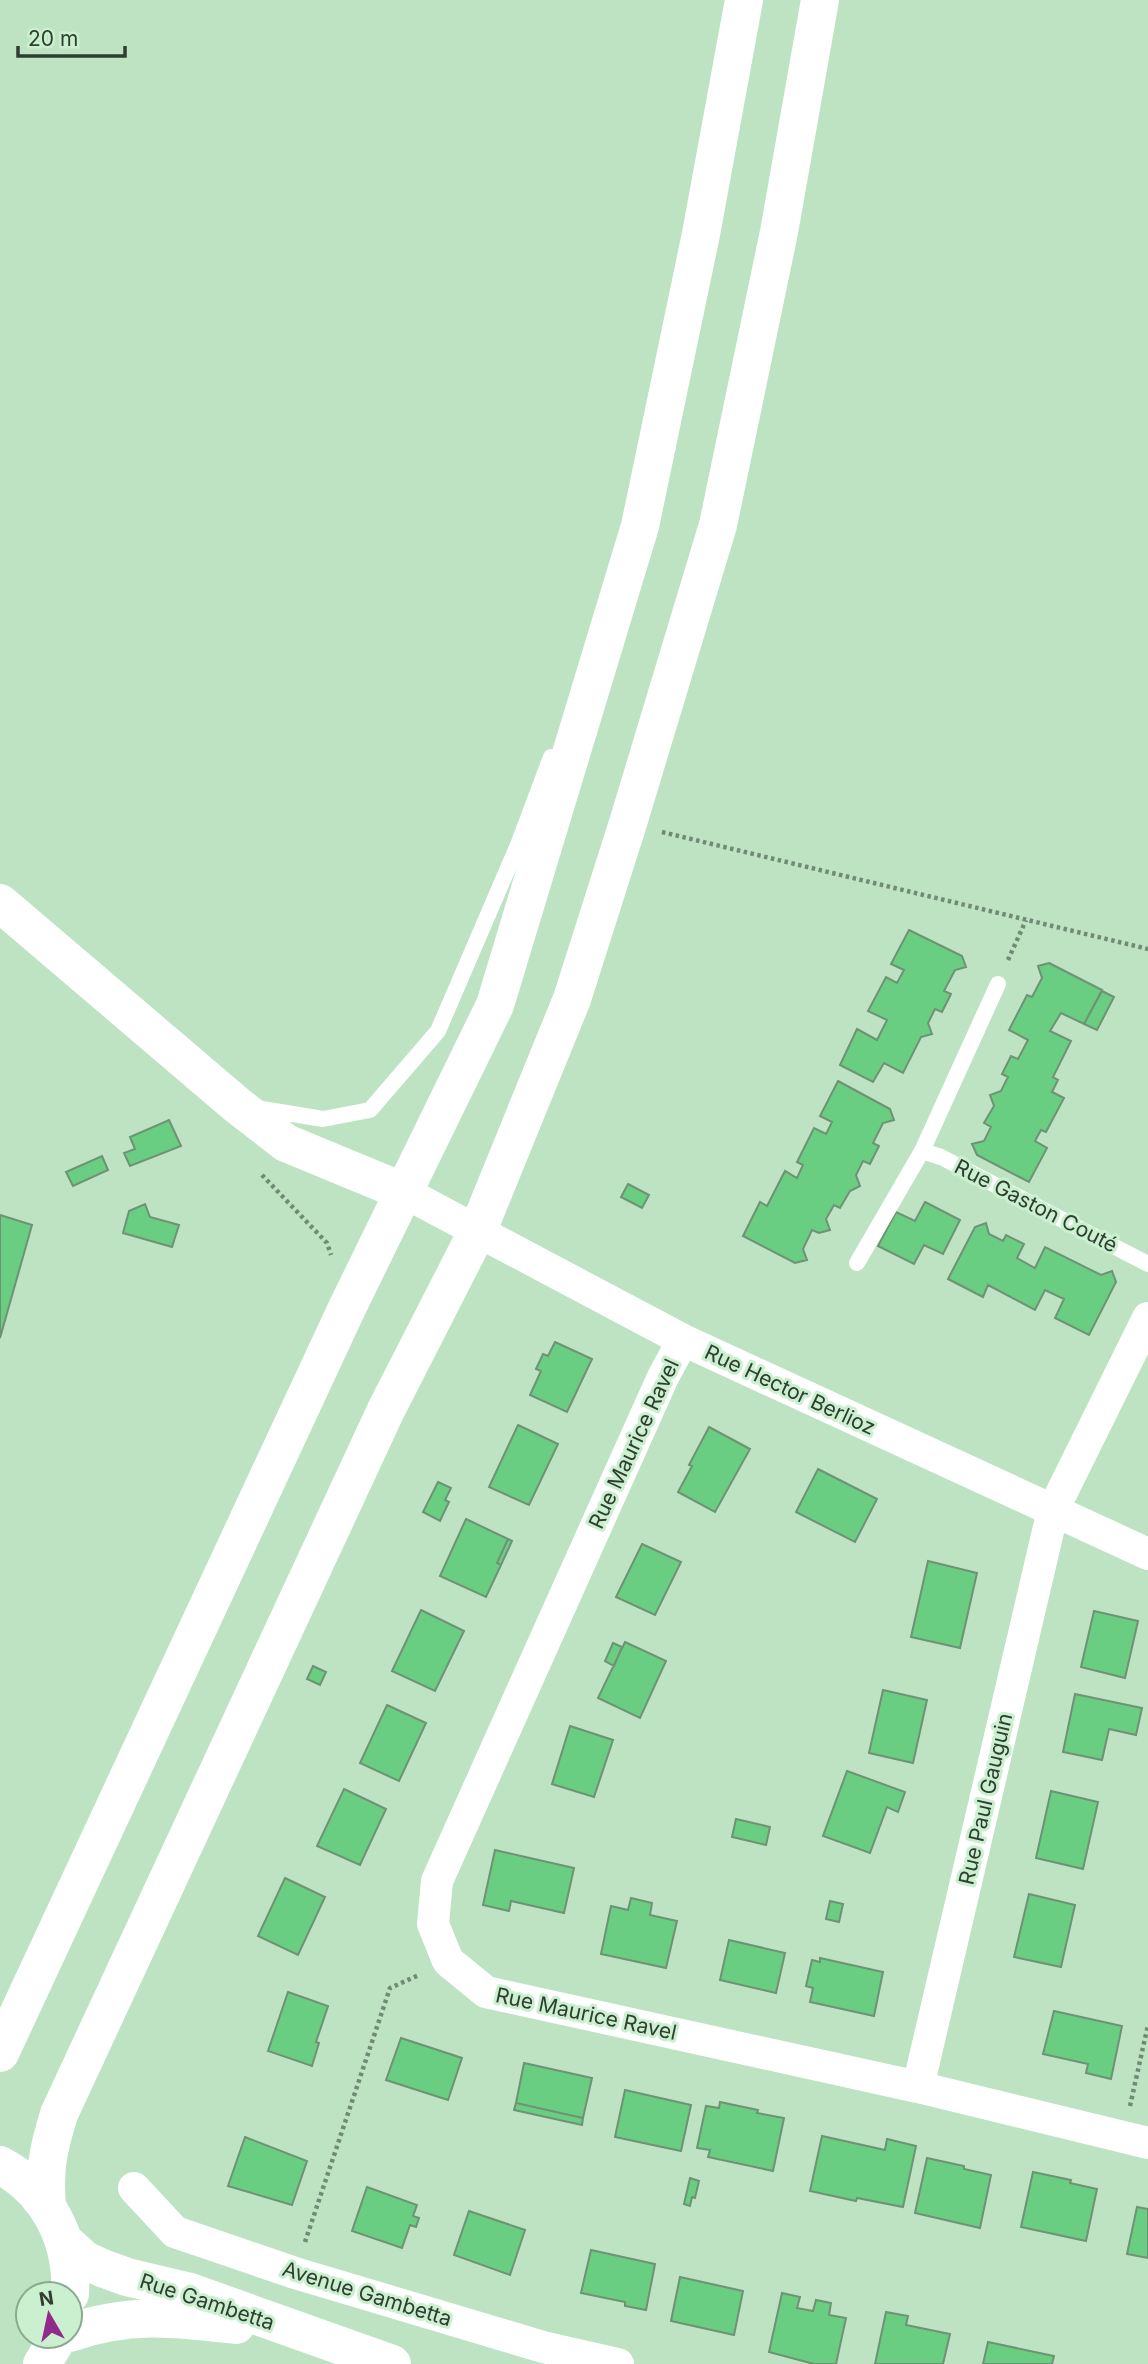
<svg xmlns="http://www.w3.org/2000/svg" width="1148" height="2364" viewBox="0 0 1148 2364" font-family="Inter,sans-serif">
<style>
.building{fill:#69ce82;stroke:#6f9275;stroke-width:2}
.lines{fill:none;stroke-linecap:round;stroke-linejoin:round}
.path{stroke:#718a75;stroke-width:4.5;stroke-dasharray:3.5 3.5;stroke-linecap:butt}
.lane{stroke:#fff;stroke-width:16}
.street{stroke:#fff;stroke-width:32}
.secondary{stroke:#fff;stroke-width:38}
.labels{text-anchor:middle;stroke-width:6;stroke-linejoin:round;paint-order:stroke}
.street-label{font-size:21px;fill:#2f3e31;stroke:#caf0d0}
</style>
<rect width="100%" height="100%" fill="#bde3c3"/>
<path class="building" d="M 909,930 L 962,956 L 966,967 L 955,970 L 944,991 L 951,994 L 942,1012 L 935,1009 L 928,1023 L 932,1034 L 921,1037 L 903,1073 L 884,1063 L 873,1082 L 840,1065 L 857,1029 L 877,1040 L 887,1020 L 868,1011 L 886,977 L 897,983 L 904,970 L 891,964 Z
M 1049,963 L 1102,990 L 1084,1024 L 1061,1013 L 1050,1031 L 1071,1041 L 1053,1077 L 1058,1080 L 1052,1092 L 1064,1098 L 1046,1132 L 1041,1130 L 1035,1141 L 1047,1148 L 1029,1182 L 977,1155 L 972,1144 L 984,1141 L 991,1127 L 984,1123 L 994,1106 L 990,1095 L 1001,1091 L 1008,1077 L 1002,1074 L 1011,1056 L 1018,1059 L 1028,1040 L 1009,1030 L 1027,995 L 1032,997 L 1042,978 L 1038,966 Z
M 1102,991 L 1114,997 L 1097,1030 L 1084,1024 Z
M 838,1081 L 890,1109 L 894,1120 L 883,1123 L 873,1143 L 879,1146 L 870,1164 L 863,1161 L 856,1175 L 860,1186 L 850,1191 L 840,1208 L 834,1205 L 826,1219 L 830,1230 L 819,1233 L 812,1230 L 803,1249 L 807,1260 L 795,1263 L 743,1236 L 760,1202 L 767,1206 L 785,1171 L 797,1178 L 803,1165 L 797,1162 L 814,1128 L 826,1134 L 832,1122 L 820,1116 Z
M 169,1120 L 181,1146 L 130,1166 L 124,1153 L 135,1149 L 130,1137 Z
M 102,1156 L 108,1170 L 73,1186 L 66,1172 Z
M 628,1184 L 649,1195 L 642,1208 L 621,1197 Z
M 925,1202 L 960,1220 L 943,1254 L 924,1245 L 914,1264 L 878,1246 L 896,1212 L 915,1221 Z
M 145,1204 L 150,1217 L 179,1225 L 172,1247 L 123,1233 L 129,1211 Z
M 0,1215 L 32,1225 L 0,1338 Z
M 986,1223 L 989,1234 L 1003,1241 L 1006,1235 L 1024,1244 L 1017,1258 L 1035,1268 L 1045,1247 L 1101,1275 L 1112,1271 L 1116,1282 L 1089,1335 L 1055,1318 L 1064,1299 L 1045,1290 L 1035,1310 L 988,1285 L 983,1297 L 948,1279 L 975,1227 Z
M 555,1342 L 592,1359 L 567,1412 L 530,1395 L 541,1371 L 536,1369 L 543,1354 L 548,1356 Z
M 518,1425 L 558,1444 L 529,1505 L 489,1487 Z
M 709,1427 L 750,1449 L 715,1512 L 678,1492 L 692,1466 L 689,1465 Z
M 818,1469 L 877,1499 L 855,1542 L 796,1512 Z
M 438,1482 L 451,1488 L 445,1500 L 449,1502 L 440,1521 L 423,1512 Z
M 466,1519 L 508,1539 L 497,1563 L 501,1565 L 486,1597 L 440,1576 Z
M 508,1539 L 512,1541 L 501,1565 L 497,1563 Z
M 642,1544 L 681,1562 L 655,1615 L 616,1597 Z
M 928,1561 L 977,1573 L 960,1648 L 911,1637 Z
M 421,1610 L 464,1631 L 435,1691 L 392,1671 Z
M 1094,1611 L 1138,1621 L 1125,1678 L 1081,1667 Z
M 625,1642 L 666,1661 L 640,1718 L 598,1698 Z
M 613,1643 L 622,1647 L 614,1666 L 605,1661 Z
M 313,1666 L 326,1672 L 320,1685 L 307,1679 Z
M 883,1690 L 927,1700 L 913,1763 L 869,1753 Z
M 1075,1694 L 1142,1708 L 1136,1735 L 1109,1729 L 1102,1760 L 1063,1752 Z
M 387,1705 L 426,1723 L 399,1781 L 360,1763 Z
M 570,1726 L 613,1740 L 594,1797 L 552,1784 Z
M 847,1771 L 905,1792 L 898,1812 L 887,1807 L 870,1853 L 823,1836 Z
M 344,1789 L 386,1809 L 360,1865 L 317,1846 Z
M 1051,1791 L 1098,1802 L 1083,1869 L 1036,1858 Z
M 736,1819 L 770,1827 L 766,1845 L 732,1837 Z
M 495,1850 L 574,1868 L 564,1913 L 511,1901 L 509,1911 L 483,1905 Z
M 285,1878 L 325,1897 L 298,1955 L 258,1936 Z
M 1029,1894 L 1075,1905 L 1061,1967 L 1014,1957 Z
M 631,1898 L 652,1903 L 650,1915 L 677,1921 L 666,1968 L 601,1954 L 611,1906 L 628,1910 Z
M 830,1901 L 843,1904 L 839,1922 L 826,1919 Z
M 729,1940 L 785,1953 L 776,1993 L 720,1980 Z
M 820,1958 L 883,1972 L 874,2016 L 810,2002 L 813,1988 L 806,1986 L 812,1960 L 820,1962 Z
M 288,1992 L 328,2006 L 316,2042 L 319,2043 L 312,2066 L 268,2051 Z
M 1054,2011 L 1122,2026 L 1111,2079 L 1086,2073 L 1088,2064 L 1043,2054 Z
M 401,2038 L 462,2058 L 448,2100 L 386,2080 Z
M 524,2063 L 592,2078 L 583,2118 L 516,2103 Z
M 625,2090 L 691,2105 L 681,2151 L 615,2137 Z
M 720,2102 L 758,2110 L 757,2113 L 784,2118 L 773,2171 L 708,2157 L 710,2150 L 697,2148 L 706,2106 L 719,2108 Z
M 516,2103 L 583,2118 L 582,2125 L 514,2110 Z
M 822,2136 L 885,2150 L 887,2139 L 916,2146 L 903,2207 L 857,2198 L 856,2201 L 810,2191 Z
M 245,2137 L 307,2161 L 292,2205 L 228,2186 Z
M 927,2158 L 964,2166 L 964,2169 L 991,2175 L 980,2228 L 915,2213 Z
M 1033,2172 L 1071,2180 L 1070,2183 L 1097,2189 L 1086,2241 L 1021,2227 Z
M 690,2178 L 699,2181 L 695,2198 L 692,2197 L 690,2206 L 684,2204 Z
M 367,2187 L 417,2205 L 413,2216 L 419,2218 L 416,2227 L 410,2225 L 402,2248 L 352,2231 Z
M 1137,2207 L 1148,2209 L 1148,2258 L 1127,2254 Z
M 469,2211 L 525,2230 L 510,2275 L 454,2255 Z
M 591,2250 L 655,2264 L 646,2310 L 625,2306 L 625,2302 L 581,2293 Z
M 680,2277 L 743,2291 L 734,2335 L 671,2321 Z
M 782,2293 L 800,2297 L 797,2308 L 813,2311 L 816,2300 L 831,2303 L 829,2315 L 846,2318 L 836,2364 L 814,2364 L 769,2352 Z
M 886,2312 L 908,2316 L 906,2325 L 950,2334 L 943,2364 L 875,2364 Z
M 988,2342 L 1054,2356 L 1052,2364 L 983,2364 Z"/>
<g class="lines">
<path class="path" d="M 662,832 L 1148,949
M 1008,960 L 1026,920
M 262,1175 L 327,1243 L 331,1255
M 1130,2106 L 1148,2025
M 305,2242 L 390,1988 L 419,1975"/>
<path class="lane" d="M 256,1108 L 323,1119 L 370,1110 L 438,1031 L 518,845 L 551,757
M 922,1151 L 941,1157 L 1148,1264
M 857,1263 L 922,1151 L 998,984"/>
<path class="street" d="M 402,1191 L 683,1340 L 1148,1554
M 683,1340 L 663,1377 L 437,1881 L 433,1924 L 448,1961 L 486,1992 L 918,2087 L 1148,2143
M 918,2087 L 1053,1510 L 1148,1318
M 134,2188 L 175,2232 L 295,2273 L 543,2347 L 618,2364"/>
<path class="secondary" d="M 0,903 L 237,1105 L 286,1143 L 402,1191
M 0,2053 L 347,1308 L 495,1005 L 640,526 L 701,234 L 744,0
M 0,2165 C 48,2190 73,2241 70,2294
M 47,2206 C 44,2169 48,2150 59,2114 L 386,1410 L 478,1230 L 572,999 L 628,823 L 718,525 L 779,232 L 820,0
M 64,2241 L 85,2260 L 102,2268 L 127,2277 L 190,2292 L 392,2364
M 70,2333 C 128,2312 176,2318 236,2325
M 42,2364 L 59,2336"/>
</g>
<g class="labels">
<g class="street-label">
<text transform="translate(1036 1206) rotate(27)" y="7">Rue Gaston Couté</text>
<text transform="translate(790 1390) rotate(25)" y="7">Rue Hector Berlioz</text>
<text transform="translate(634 1444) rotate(-65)" y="7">Rue Maurice Ravel</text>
<text transform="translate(986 1799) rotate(-77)" y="7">Rue Paul Gauguin</text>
<text transform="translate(586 2014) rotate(12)" y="7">Rue Maurice Ravel</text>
<text transform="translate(367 2294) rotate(17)" y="7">Avenue Gambetta</text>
<text transform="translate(207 2302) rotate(18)" y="7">Rue Gambetta</text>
</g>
</g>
<g transform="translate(49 2315) rotate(351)"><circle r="33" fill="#caf0d0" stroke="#8ca990" stroke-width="2"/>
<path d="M0-5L12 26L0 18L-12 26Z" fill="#92298d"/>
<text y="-10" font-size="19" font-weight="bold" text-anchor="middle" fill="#2f3e31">N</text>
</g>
<path d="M18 46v10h107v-10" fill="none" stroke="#2f3e31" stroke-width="3.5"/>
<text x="28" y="46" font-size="21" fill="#2f3e31" stroke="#caf0d0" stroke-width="5" paint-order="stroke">20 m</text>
</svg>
